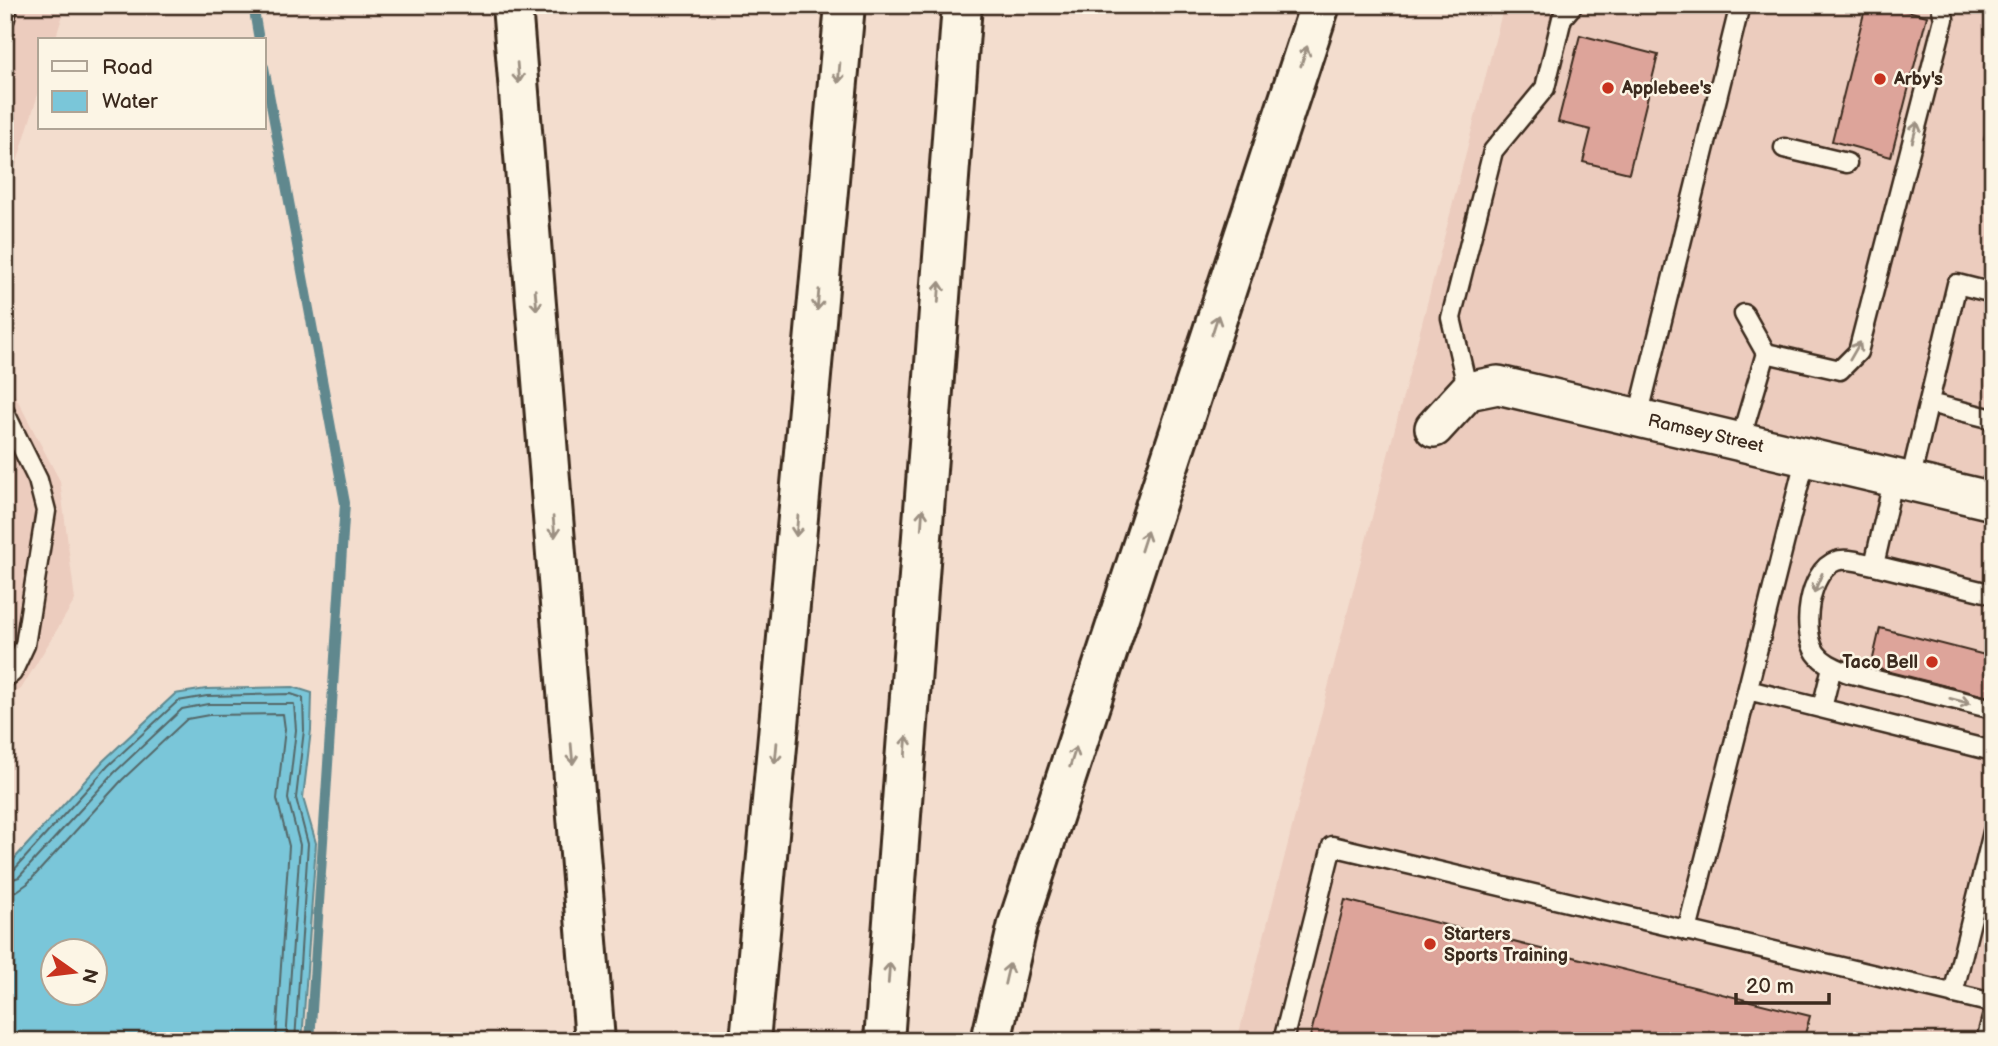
<svg xmlns="http://www.w3.org/2000/svg" width="1998" height="1046" viewBox="0 0 1998 1046" font-family="'Balsamiq Sans',sans-serif">
<style>
.built{fill:#ecccbe}
.water{fill:#7ac6d9;stroke:#61888e;stroke-width:2;fill-rule:evenodd}
.lines{fill:none;stroke-linecap:round;stroke-linejoin:round}
.shore{stroke:#546869;stroke-width:2}
.stream{stroke:#61888e;stroke-width:10}
.building{fill:#dda49a;stroke:#3b2a1e;stroke-width:2}
.service-casing{stroke:#3b2a1e;stroke-width:23}
.minor-casing{stroke:#3b2a1e;stroke-width:42}
.motorway-casing{stroke:#3b2a1e;stroke-width:44}
.service{stroke:#fcf5e5;stroke-width:18}
.minor{stroke:#fcf5e5;stroke-width:37}
.motorway{stroke:#fcf5e5;stroke-width:38}
.oneway{stroke:#9c9082}
.poi-dot{fill:#c8321e;stroke:#fcf5e5;stroke-width:2.5}
.labels{text-anchor:middle;stroke-width:5;stroke-linejoin:round;paint-order:stroke}
.poi-label{font-size:18px;font-weight:bold;fill:#3b2a1e;stroke:#fcf5e5;text-anchor:start}
.street-label{font-size:18px;fill:#3b2a1e;stroke:#fcf5e5}
</style>
<rect width="100%" height="100%" fill="#f3ddce"/>
<filter id="ink" filterUnits="userSpaceOnUse"><feTurbulence type="fractalNoise" baseFrequency=".0143" numOctaves="2"/><feDisplacementMap in="SourceGraphic" scale="14" xChannelSelector="R" yChannelSelector="G"/><feConvolveMatrix kernelMatrix="1 2 1 2 8 2 1 2 1" color-interpolation-filters="sRGB"/></filter>
<g filter="url(#ink)">
<path class="built" d="M 5,5 L 66,5 L 55,40 L 40,40 L 40,88 L 5,201 Z
M 1504,5 L 1993,5 L 1993,1041 L 1237,1041 Z
M 5,367 L 9,384 L 60,481 L 75,600 L 21,689 L 5,699 Z"/>
<path class="water" d="M 293,687 L 312,693 L 311,730 L 303,798 L 316,843 L 302,1041 L 5,1041 L 5,869 L 103,761 L 175,694 L 206,689 ZM 52,951 L 94,951 L 94,993 L 52,993 Z"/>
<g class="lines">
<path class="shore" d="M 5,873 L 13,871 L 108,766 L 178,701 L 207,696 L 291,694 L 303,698 L 304,730 L 296,798 L 308,844 L 295,1041
M 5,882 L 19,877 L 114,773 L 182,709 L 208,704 L 294,704 L 296,730 L 288,799 L 300,845 L 286,1041
M 5,892 L 17,891 L 27,884 L 122,780 L 187,719 L 209,715 L 283,714 L 285,729 L 277,799 L 289,846 L 276,1041"/>
<path class="stream" d="M 253,5 L 259,40
M 264,67 L 345,503 L 310,1041"/>
</g>
<path class="building" d="M 1866,5 L 1884,5 L 1927,16 L 1891,157 L 1832,141 Z
M 1580,35 L 1658,55 L 1629,173 L 1583,162 L 1591,130 L 1558,122 Z
M 1993,103 L 1993,142 L 1984,140 Z
M 1880,628 L 1993,657 L 1993,698 L 1871,667 Z
M 1345,900 L 1810,1016 L 1803,1041 L 1309,1041 Z"/>
<g class="lines">
<g class="service-casing">
<path id="service" d="M 5,18 L 8,5
M 1784,148 L 1847,163
M 1744,314 L 1766,353
M 1468,391 L 1451,318 L 1493,151 L 1545,88 L 1562,18 L 1573,5
M 1929,403 L 1993,419
M 5,413 L 38,480 L 46,511 L 25,645 L 12,673 L 5,678
M 1638,417 L 1740,5
M 1740,441 L 1766,353 L 1840,370 L 1858,352 L 1944,19 L 1941,5
M 1894,477 L 1874,565 L 1993,594
M 1910,481 L 1957,284 L 1993,293
M 1874,565 C 1862,563 1847,557 1836,561 C 1808,571 1801,631 1816,653 C 1824,664 1836,668 1848,673 L 1993,709
M 1748,690 L 1993,751
M 1822,708 L 1832,667
M 1687,931 L 1806,456
M 1953,994 L 1993,832
M 1283,1041 L 1332,846 L 1993,1003
M 1986,1041 L 1993,1014"/>
</g>
<g class="minor-casing">
<path id="minor" d="M 1434,428 L 1468,391 L 1498,385 L 1993,501"/>
</g>
<g class="motorway-casing">
<path id="motorway" d="M 512,5 L 595,1041
M 750,1041 L 845,5
M 884,1041 L 962,5
M 991,1041 L 1018,924 L 1320,5"/>
</g>
<use href="#service" class="service"/>
<use href="#minor" class="minor"/>
<use href="#motorway" class="motorway"/>
</g>
<defs><path id="oneway-shaft" d="M-6 0H5M1.5-3L5.5 0L1.5 3" fill="none" stroke-width="1.6" stroke-linecap="round" stroke-linejoin="round" transform="scale(1.75)"/></defs>
<g class="oneway">
<use href="#oneway-shaft" transform="translate(1304 56) rotate(-72)"/>
<use href="#oneway-shaft" transform="translate(518 73) rotate(85)"/>
<use href="#oneway-shaft" transform="translate(839 73) rotate(95)"/>
<use href="#oneway-shaft" transform="translate(1915 132) rotate(-75)"/>
<use href="#oneway-shaft" transform="translate(939 292) rotate(-86)"/>
<use href="#oneway-shaft" transform="translate(536 300) rotate(85)"/>
<use href="#oneway-shaft" transform="translate(818 300) rotate(95)"/>
<use href="#oneway-shaft" transform="translate(1215 325) rotate(-72)"/>
<use href="#oneway-shaft" transform="translate(1855 351) rotate(-60)"/>
<use href="#oneway-shaft" transform="translate(922 519) rotate(-86)"/>
<use href="#oneway-shaft" transform="translate(797 526) rotate(95)"/>
<use href="#oneway-shaft" transform="translate(554 527) rotate(85)"/>
<use href="#oneway-shaft" transform="translate(1144 541) rotate(-72)"/>
<use href="#oneway-shaft" transform="translate(1818 583) rotate(113)"/>
<use href="#oneway-shaft" transform="translate(1960 701) rotate(14)"/>
<use href="#oneway-shaft" transform="translate(906 746) rotate(-86)"/>
<use href="#oneway-shaft" transform="translate(776 753) rotate(95)"/>
<use href="#oneway-shaft" transform="translate(572 754) rotate(85)"/>
<use href="#oneway-shaft" transform="translate(1073 757) rotate(-72)"/>
<use href="#oneway-shaft" transform="translate(889 973) rotate(-86)"/>
<use href="#oneway-shaft" transform="translate(1007 974) rotate(-77)"/>
</g>
</g>
<g class="poi-dot">
<circle cx="1880" cy="79" r="7"/>
<circle cx="1608" cy="88" r="7"/>
<circle cx="1932" cy="662" r="7"/>
<circle cx="1430" cy="944" r="7"/>
</g>
<g class="labels">
<g class="poi-label">
<text x="1894" y="85">Arby's</text>
<text x="1622" y="94">Applebee's</text>
<text x="1918" y="668" text-anchor="end">Taco Bell</text>
<text x="1444" y="940">Starters<tspan x="1444" dy="21">Sports Training</tspan></text>
</g>
<g class="street-label">
<text transform="translate(1706 433) rotate(13)" y="6">Ramsey Street</text>
</g>
</g>
<rect width="1998" height="1046" fill="none" stroke="#fcf5e5" stroke-width="28"/>
<rect x="14" y="14" width="1970" height="1018" fill="none" stroke="#3b2a1e" stroke-width="2.5" filter="url(#ink)"/>
<rect x="38" y="38" width="228" height="91" fill="#fcf5e5" stroke="#afa495" stroke-width="2"/>
<rect x="52" y="61" width="35" height="10" fill="#fcf5e5" stroke="#afa495" stroke-width="2"/>
<text x="102" y="74" font-size="21" fill="#3b2a1e">Road</text>
<rect x="52" y="91" width="35" height="21" fill="#7ac6d9" stroke="#afa495" stroke-width="2"/>
<text x="102" y="108" font-size="21" fill="#3b2a1e">Water</text>
<g transform="translate(74 972) rotate(104)"><circle r="33" fill="#fcf5e5" stroke="#afa495" stroke-width="2"/>
<path d="M0-5L12 26L0 18L-12 26Z" fill="#c8321e"/>
<text y="-10" font-size="19" font-weight="bold" text-anchor="middle" fill="#3b2a1e">N</text>
</g>
<path d="M1736 993v10h93v-10" fill="none" stroke="#3b2a1e" stroke-width="3.5"/>
<text x="1746" y="993" font-size="21" fill="#3b2a1e" stroke="#fcf5e5" stroke-width="5" paint-order="stroke">20 m</text>
</svg>
